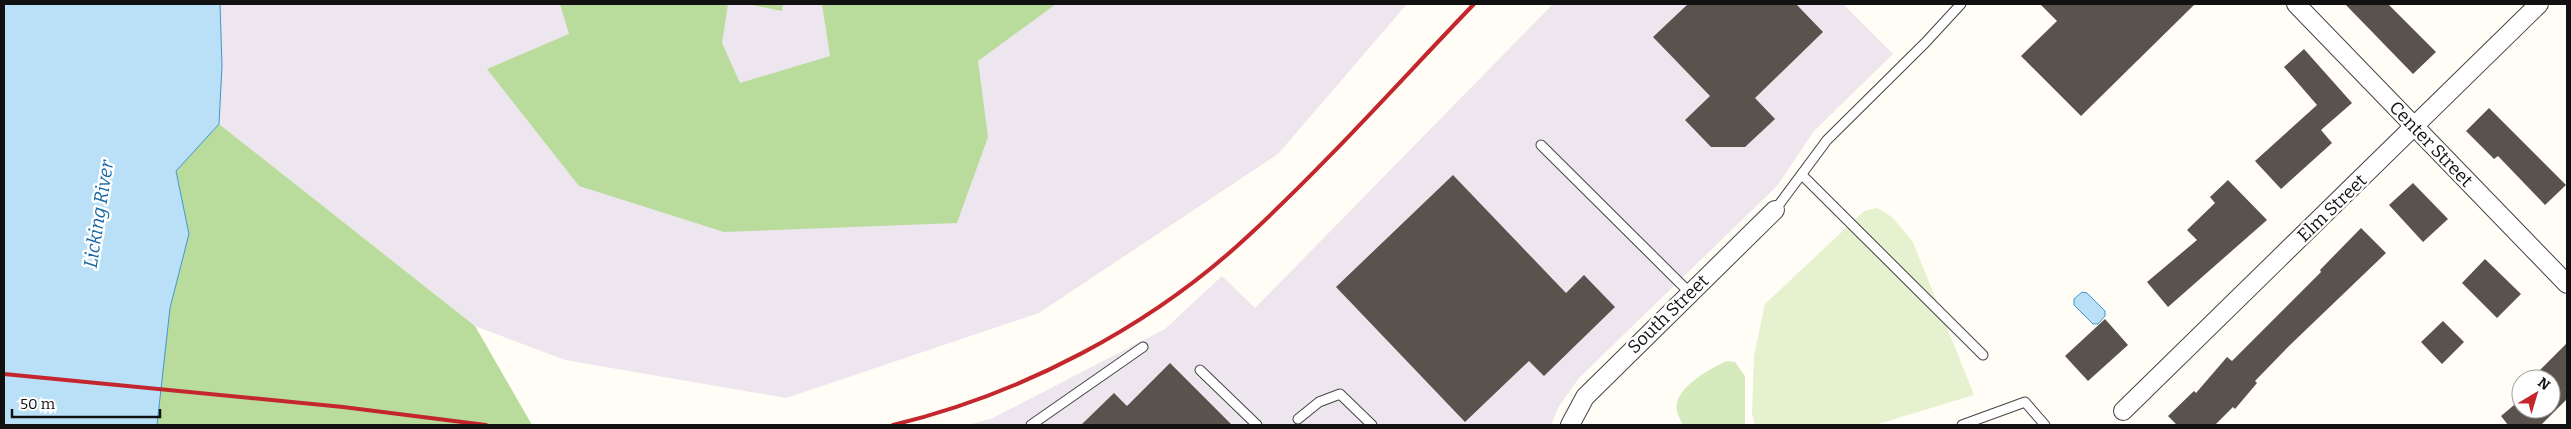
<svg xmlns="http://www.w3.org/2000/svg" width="2571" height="429" viewBox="0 0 2571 429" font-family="Bitter,serif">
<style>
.industrial{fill:#eee6ef}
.green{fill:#d5ebbd}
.forest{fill:#b9dc9c}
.pitch{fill:#e6f2cf}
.water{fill:#b9e0f7;stroke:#3f96cf}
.building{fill:#5a524d}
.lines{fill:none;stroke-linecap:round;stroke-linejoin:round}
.lane-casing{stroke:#444;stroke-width:11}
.street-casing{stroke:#444;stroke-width:20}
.lane{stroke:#fff;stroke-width:9}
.street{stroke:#fff;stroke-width:18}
.rail{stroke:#c4262e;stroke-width:4}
.labels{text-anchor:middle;stroke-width:5;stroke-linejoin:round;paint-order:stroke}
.street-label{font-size:18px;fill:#111;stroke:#fff}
.water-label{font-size:19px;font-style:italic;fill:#1768a6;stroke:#fff}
</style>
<rect width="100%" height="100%" fill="#fffdf5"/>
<path class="industrial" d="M 220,4 L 1407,4 L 1278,154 L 1039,313 L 786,398 L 565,360 L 475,326 L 219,124 L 222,66 Z
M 1553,4 L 1843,4 L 1893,54 L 1814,131 L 1777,186 L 1579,378 L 1559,406 L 1551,425 L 968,425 L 993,418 L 1165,329 L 1222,276 L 1255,308 Z"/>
<path class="green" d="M 1726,361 L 1735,362 L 1745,376 L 1745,425 L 1683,425 C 1681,421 1678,416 1677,411 C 1672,389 1710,369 1726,361 Z"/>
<path class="forest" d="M 560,4 L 728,4 L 722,43 L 740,83 L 830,56 L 822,4 L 1056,4 L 978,61 L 988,137 L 957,223 L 724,232 L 579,186 L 487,69 L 569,34 Z
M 747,4 L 783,4 L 782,11 Z
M 219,124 L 475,326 L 532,425 L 157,425 L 170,308 L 189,234 L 176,171 Z"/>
<path class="pitch" d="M 1877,208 L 1892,217 L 1913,242 L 1974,395 L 1875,425 L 1755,425 L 1752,414 L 1754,356 L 1765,304 L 1864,211 Z"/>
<path class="water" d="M 4,4 L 220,4 L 222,66 L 219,124 L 176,171 L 189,234 L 170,308 L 157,425 L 4,425 Z
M 2082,292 L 2087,293 L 2105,311 L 2105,316 L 2098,324 L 2093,324 L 2074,305 L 2074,299 Z"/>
<path class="building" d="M 1688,4 L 1796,4 L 1823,32 L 1755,98 L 1775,119 L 1745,147 L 1711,147 L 1685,120 L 1710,96 L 1653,37 Z
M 2040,4 L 2195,4 L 2081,116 L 2021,56 L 2057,21 Z
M 2345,4 L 2388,4 L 2436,52 L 2413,74 Z
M 2304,49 L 2352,103 L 2321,130 L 2332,143 L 2281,189 L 2255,161 L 2317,105 L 2284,67 Z
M 2489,108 L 2566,185 L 2545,205 L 2498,156 L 2494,159 L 2466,131 Z
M 1453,175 L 1566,293 L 1584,275 L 1615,307 L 1544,376 L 1529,361 L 1465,422 L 1336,287 Z
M 2228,180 L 2267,220 L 2168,307 L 2147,282 L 2197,240 L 2187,230 L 2215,203 L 2210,197 Z
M 2413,183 L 2448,219 L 2423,242 L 2389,205 Z
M 2361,228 L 2386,253 L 2290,345 L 2255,381 L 2257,383 L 2235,409 L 2233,407 L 2215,425 L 2177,425 L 2168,416 L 2194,391 L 2196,393 L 2227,357 L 2232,361 L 2321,272 L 2320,270 Z
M 2485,259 L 2521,294 L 2497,318 L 2462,283 Z
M 2105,319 L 2128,345 L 2088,381 L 2065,356 Z
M 2443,321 L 2464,342 L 2442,364 L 2421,342 Z
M 2567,343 L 2567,399 L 2541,425 L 2508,425 L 2501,416 L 2520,400 L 2521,409 L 2551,409 L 2551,379 L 2531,379 Z
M 1170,363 L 1232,425 L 1081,425 L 1114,393 L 1127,406 Z"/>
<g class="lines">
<g class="lane-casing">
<path id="lane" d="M 1541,145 L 1690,293
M 1802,175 L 1983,355
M 1775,210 L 1827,140 L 1925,43 L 1961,4
M 1200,370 L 1257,425
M 1298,419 L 1319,402 L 1340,394 L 1372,425
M 1031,425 L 1143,347
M 1962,425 L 2025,402 L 2045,425"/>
</g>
<g class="street-casing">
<path id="street" d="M 2296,4 L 2567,284
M 2123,411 L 2539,4
M 1570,425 L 1585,397 L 1775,210"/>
</g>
<use href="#lane" class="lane"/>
<use href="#street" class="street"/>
<path class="rail" d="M 4,374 L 343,407 L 486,425
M 893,425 C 1022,394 1150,327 1247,237 C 1327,163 1399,82 1474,4"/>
</g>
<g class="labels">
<g class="street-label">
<text transform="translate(2431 144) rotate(46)" y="6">Center Street</text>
<text transform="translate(2332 208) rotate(-44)" y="6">Elm Street</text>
<text transform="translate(1668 314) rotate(-44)" y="6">South Street</text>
</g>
<g class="water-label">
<text transform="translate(98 214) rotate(-81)" y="7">Licking River</text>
</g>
</g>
<rect width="2571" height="429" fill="none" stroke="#111111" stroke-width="10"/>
<g transform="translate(2536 394) rotate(38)"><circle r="24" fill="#ffffff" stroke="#a0a0a0"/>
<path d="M0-4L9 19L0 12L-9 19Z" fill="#c4262e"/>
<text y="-8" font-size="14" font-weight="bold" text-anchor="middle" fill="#111111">N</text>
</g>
<path d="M12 409v8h148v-8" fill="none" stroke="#111111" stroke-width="2.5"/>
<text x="20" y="409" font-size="15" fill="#111111" stroke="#ffffff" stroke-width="4" paint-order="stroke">50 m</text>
</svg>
